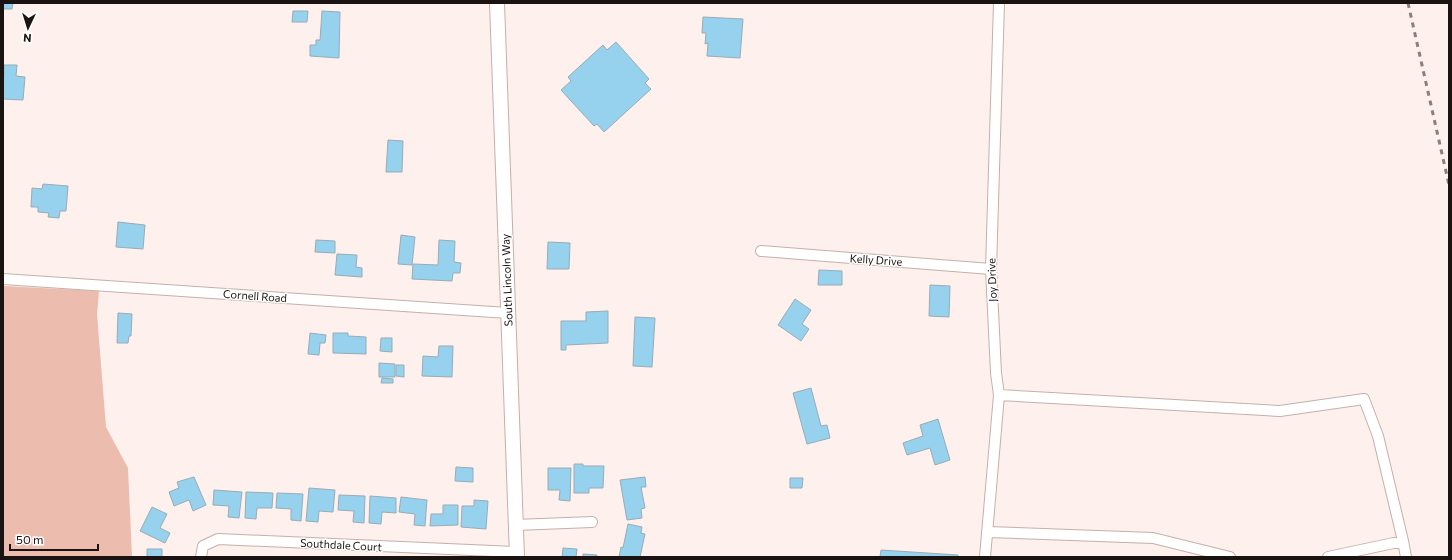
<svg xmlns="http://www.w3.org/2000/svg" width="1452" height="560" viewBox="0 0 1452 560" font-family="Commissioner,sans-serif">
<style>
.green{fill:#ecbdae}
.building{fill:#96d1ee;stroke:#98acb6}
.lines{fill:none;stroke-linecap:round;stroke-linejoin:round}
.street-casing{stroke:#c5b0a9;stroke-width:12}
.secondary-casing{stroke:#c5b0a9;stroke-width:16}
.street{stroke:#fff;stroke-width:10}
.secondary{stroke:#fff;stroke-width:14}
.rail{stroke:#8a7f7c;stroke-width:3;stroke-dasharray:5 5;stroke-linecap:butt}
.labels{text-anchor:middle;stroke-width:3;stroke-linejoin:round;paint-order:stroke}
.street-label{font-size:11px;fill:#1b1311;stroke:#fff}
</style>
<rect width="100%" height="100%" fill="#fef0ec"/>
<path class="green" d="M 3,286 L 99,291 L 97,314 L 106,427 L 128,468 L 132,557 L 3,557 Z"/>
<path class="building" d="M 3,3 L 13,3 L 12,9 L 3,9 Z
M 293,11 L 308,11 L 307,22 L 292,22 Z
M 322,11 L 340,12 L 339,58 L 310,56 L 310,45 L 316,45 L 316,40 L 320,40 Z
M 703,17 L 743,19 L 740,58 L 707,56 L 708,43 L 705,44 L 706,33 L 702,33 Z
M 616,42 L 649,79 L 645,83 L 651,89 L 604,132 L 597,124 L 594,126 L 561,90 L 571,81 L 568,77 L 603,45 L 607,50 Z
M 4,65 L 17,65 L 16,76 L 25,77 L 23,100 L 3,99 Z
M 388,140 L 403,141 L 402,172 L 386,172 Z
M 43,184 L 68,186 L 66,211 L 60,211 L 59,218 L 48,217 L 49,213 L 38,212 L 38,207 L 31,207 L 32,188 L 42,189 Z
M 118,222 L 145,225 L 143,249 L 116,247 Z
M 401,235 L 415,237 L 412,265 L 398,264 Z
M 316,240 L 335,241 L 335,253 L 315,252 Z
M 439,240 L 455,241 L 454,262 L 461,263 L 460,273 L 453,273 L 452,281 L 412,279 L 413,264 L 438,265 Z
M 548,242 L 570,243 L 569,269 L 547,269 Z
M 337,254 L 357,255 L 356,267 L 362,268 L 362,277 L 335,275 Z
M 819,270 L 842,271 L 842,285 L 818,285 Z
M 930,285 L 950,286 L 949,317 L 929,316 Z
M 795,299 L 811,310 L 802,324 L 809,329 L 801,341 L 778,325 Z
M 608,311 L 608,343 L 566,345 L 566,350 L 561,350 L 561,321 L 586,321 L 586,312 Z
M 118,313 L 132,314 L 131,336 L 129,336 L 128,343 L 117,343 Z
M 635,317 L 655,318 L 652,367 L 633,366 Z
M 310,333 L 326,335 L 325,343 L 320,343 L 319,355 L 308,354 Z
M 333,333 L 348,333 L 348,336 L 366,337 L 366,354 L 333,353 Z
M 381,338 L 392,338 L 392,352 L 380,351 Z
M 439,346 L 453,346 L 452,377 L 422,376 L 423,356 L 438,357 Z
M 379,363 L 395,364 L 395,377 L 379,377 Z
M 396,365 L 404,365 L 404,377 L 396,376 Z
M 382,378 L 393,379 L 393,383 L 381,383 Z
M 811,388 L 821,426 L 827,425 L 830,438 L 807,444 L 793,393 Z
M 938,419 L 950,460 L 935,465 L 930,448 L 907,455 L 903,443 L 923,436 L 920,425 Z
M 574,464 L 583,464 L 583,466 L 604,466 L 603,488 L 589,488 L 589,493 L 574,493 Z
M 456,467 L 473,468 L 473,482 L 455,481 Z
M 548,468 L 571,468 L 570,501 L 559,500 L 560,490 L 548,490 Z
M 194,477 L 206,505 L 193,511 L 189,500 L 174,506 L 169,492 L 179,488 L 177,482 Z
M 645,477 L 646,487 L 641,487 L 645,508 L 641,509 L 642,518 L 627,520 L 620,480 Z
M 790,478 L 803,478 L 802,488 L 790,488 Z
M 309,488 L 335,490 L 333,512 L 319,511 L 318,522 L 306,521 Z
M 214,490 L 242,492 L 239,518 L 228,517 L 229,506 L 213,505 Z
M 246,492 L 273,493 L 272,508 L 257,508 L 256,519 L 245,518 Z
M 277,493 L 303,494 L 301,521 L 291,520 L 291,509 L 276,508 Z
M 339,495 L 365,496 L 364,523 L 353,522 L 354,511 L 338,510 Z
M 370,496 L 396,498 L 396,513 L 382,512 L 381,524 L 369,523 Z
M 401,497 L 427,500 L 425,526 L 414,525 L 415,514 L 399,512 Z
M 474,500 L 488,501 L 486,529 L 461,527 L 462,506 L 474,506 Z
M 443,505 L 458,505 L 458,525 L 430,526 L 431,514 L 443,514 Z
M 152,507 L 167,514 L 160,528 L 170,533 L 165,543 L 140,531 Z
M 628,524 L 642,527 L 641,533 L 645,534 L 640,557 L 619,557 L 621,547 L 623,548 Z
M 563,548 L 577,549 L 576,557 L 562,557 Z
M 147,549 L 162,549 L 162,557 L 147,557 Z
M 881,550 L 958,555 L 958,557 L 880,557 Z
M 583,554 L 597,555 L 597,557 L 583,557 Z"/>
<g class="lines">
<g class="street-casing">
<path id="street" d="M 761,251 L 991,269
M 3,279 L 508,313
M 999,395 L 1280,411 L 1364,399 L 1378,436 L 1403,541
M 515,525 L 592,522
M 987,532 L 1153,538 L 1230,557
M 201,557 L 203,546 L 218,539 L 517,552
M 985,557 L 999,395 L 996,373 L 991,269 L 999,3
M 1328,557 L 1403,541 L 1406,557"/>
</g>
<g class="secondary-casing">
<path id="secondary" d="M 497,3 L 517,557"/>
</g>
<use href="#street" class="street"/>
<use href="#secondary" class="secondary"/>
<path class="rail" d="M 1408,3 L 1449,185"/>
</g>
<g class="labels">
<g class="street-label">
<text transform="translate(876 260) rotate(4)" y="4">Kelly Drive</text>
<text transform="translate(507 280) rotate(-92)" y="4">South Lincoln Way</text>
<text transform="translate(992 280) rotate(-92)" y="4">Joy Drive</text>
<text transform="translate(255 296) rotate(4)" y="4">Cornell Road</text>
<text transform="translate(341 545) rotate(3)" y="4">Southdale Court</text>
</g>
</g>
<rect width="1452" height="560" fill="none" stroke="#1b1311" stroke-width="8"/>
<g transform="translate(28 28) rotate(184)" stroke="#ffffff" stroke-width="3" paint-order="stroke">
<path d="M0-3L7 15L0 10L-7 15Z" fill="#1b1311"/>
<text y="-6" font-size="11" font-weight="bold" text-anchor="middle" fill="#1b1311">N</text>
</g>
<path d="M10 544v6h88v-6" fill="none" stroke="#1b1311" stroke-width="2"/>
<text x="16" y="544" font-size="12" fill="#1b1311" stroke="#ffffff" stroke-width="3" paint-order="stroke">50 m</text>
</svg>
